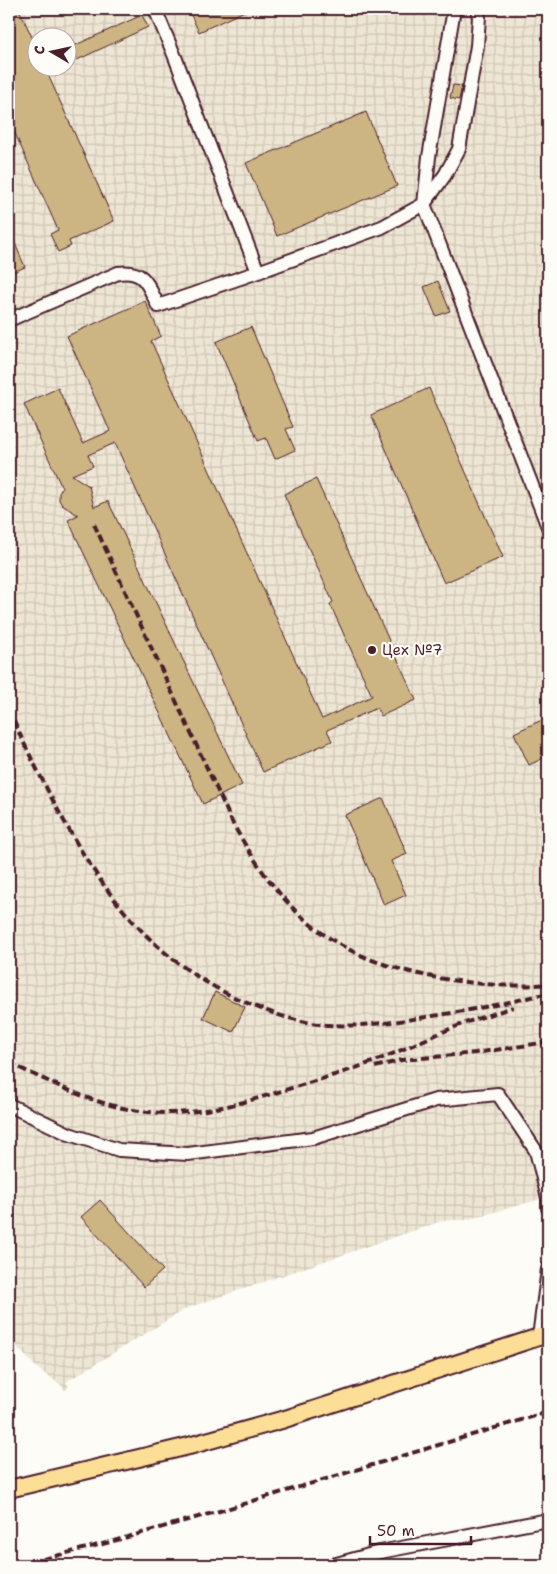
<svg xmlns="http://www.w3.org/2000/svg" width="557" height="1574" viewBox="0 0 557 1574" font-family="'Shantell Sans',sans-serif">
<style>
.industrial{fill:url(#industrial-grid);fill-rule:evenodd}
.building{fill:#ccb483;stroke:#4a1f2b}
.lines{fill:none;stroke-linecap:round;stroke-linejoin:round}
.minor-casing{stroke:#4a1f2b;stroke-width:16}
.major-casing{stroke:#4a1f2b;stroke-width:20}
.minor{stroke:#fdfcf7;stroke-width:12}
.major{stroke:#fdde96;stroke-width:16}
.rail{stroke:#4a1f2b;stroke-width:4;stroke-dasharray:8 4;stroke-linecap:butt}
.poi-dot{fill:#4a1f2b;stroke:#fdfcf7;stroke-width:2}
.labels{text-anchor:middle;stroke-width:4.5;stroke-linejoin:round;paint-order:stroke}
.poi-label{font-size:15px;fill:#4a1f2b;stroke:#fdfcf7;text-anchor:start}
</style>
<defs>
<pattern id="industrial-grid" width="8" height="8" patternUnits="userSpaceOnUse" patternTransform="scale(1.25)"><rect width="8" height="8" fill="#eee6d4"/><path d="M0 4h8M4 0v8" fill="none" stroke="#cec5b6"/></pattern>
</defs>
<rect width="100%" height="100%" fill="#fdfcf7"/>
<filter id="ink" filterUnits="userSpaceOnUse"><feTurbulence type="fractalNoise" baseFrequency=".02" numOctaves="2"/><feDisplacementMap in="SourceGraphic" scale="10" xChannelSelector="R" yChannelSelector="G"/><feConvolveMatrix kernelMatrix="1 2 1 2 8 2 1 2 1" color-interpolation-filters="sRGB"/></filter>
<g filter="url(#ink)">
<path class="industrial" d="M 9,9 L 548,9 L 548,1197 L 466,1220 L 445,1220 L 187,1308 L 66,1382 L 69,1387 L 65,1390 L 61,1385 L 38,1369 L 9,1339 ZM 38,38 L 68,38 L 68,68 L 38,68 Z"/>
<path class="building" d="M 9,9 L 19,9 L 38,50 L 38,68 L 45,68 L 114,221 L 69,241 L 71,246 L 58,252 L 50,234 L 58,230 L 9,120 Z
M 188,9 L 249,9 L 199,32 Z
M 142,15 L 148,27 L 77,60 L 71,47 Z
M 453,85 L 462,86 L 459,100 L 450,98 Z
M 366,112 L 397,186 L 277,236 L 246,163 Z
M 9,229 L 25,267 L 9,274 Z
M 438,281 L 450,311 L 436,316 L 424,287 Z
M 145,301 L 161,336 L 151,341 L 322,719 L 372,696 L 330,604 L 333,602 L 284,494 L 316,479 L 416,700 L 381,716 L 377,708 L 327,730 L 332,741 L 263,772 L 115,443 L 88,455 L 93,466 L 72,475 L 89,486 L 94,507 L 108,501 L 242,785 L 203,804 L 68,520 L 78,515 L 62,505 L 59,500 L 59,493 L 62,488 L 24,404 L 58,388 L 83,443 L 110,431 L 67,336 Z
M 251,327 L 293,427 L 286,429 L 295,450 L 275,459 L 266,438 L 258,441 L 216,342 Z
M 429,388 L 503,557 L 444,583 L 371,415 Z
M 548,717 L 548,756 L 529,765 L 514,733 Z
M 383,798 L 407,854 L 391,861 L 406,895 L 384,905 L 345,815 Z
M 215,992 L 245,1007 L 233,1032 L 203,1018 Z
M 100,1200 L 163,1270 L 144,1287 L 81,1217 Z"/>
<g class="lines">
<g class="minor-casing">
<path id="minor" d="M 155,9 L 175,57 L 258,272 L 382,227 L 424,204 L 429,157 L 454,9
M 477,9 L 479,17 L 477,46 L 459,149 L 445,175 L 424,204 L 548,527
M 9,320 L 118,273 C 145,269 148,285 158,306 L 258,272
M 9,1105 L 69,1134 L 119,1150 L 188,1154 L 313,1138 L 436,1100 L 498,1094 L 536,1151 L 548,1198 L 548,1208
M 539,1337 L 548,1269
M 333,1565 L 380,1552 L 548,1520"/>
</g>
<g class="major-casing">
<path id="major" d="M 9,1489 L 189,1446 L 285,1419 L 548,1334"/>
</g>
<use href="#minor" class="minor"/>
<use href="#major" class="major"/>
<path class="rail" d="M 94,524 L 233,824 C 285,916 332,958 438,978 C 474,984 512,988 548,984
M 9,710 C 21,739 36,767 50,795 C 97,884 144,955 238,999 C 266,1012 298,1023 328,1025 C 361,1027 394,1022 426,1017 C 467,1011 508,1003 548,993
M 9,1063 C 51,1082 93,1105 140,1111 C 190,1118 237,1105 285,1090 C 318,1080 353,1070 385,1057 C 409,1047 432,1036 455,1027 C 474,1019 493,1014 513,1007
M 375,1067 L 402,1060 L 475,1053 L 548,1042
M 20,1565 L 110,1542 L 223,1510 L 548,1412"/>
</g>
</g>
<circle class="poi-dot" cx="372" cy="650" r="5"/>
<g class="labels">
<g class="poi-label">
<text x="382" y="655">Цех №7</text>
</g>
</g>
<rect width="557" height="1574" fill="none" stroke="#fdfcf7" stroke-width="30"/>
<rect x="15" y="15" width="527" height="1544" fill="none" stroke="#4a1f2b" stroke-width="2" filter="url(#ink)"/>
<g transform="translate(52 52) rotate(279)"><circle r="24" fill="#fdfcf7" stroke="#b5a4a5"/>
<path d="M0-4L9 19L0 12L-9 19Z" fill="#4a1f2b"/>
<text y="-8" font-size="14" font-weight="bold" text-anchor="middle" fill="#4a1f2b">С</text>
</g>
<path d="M370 1536v8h101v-8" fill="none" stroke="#4a1f2b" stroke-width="2.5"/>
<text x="377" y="1536" font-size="15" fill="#4a1f2b" stroke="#fdfcf7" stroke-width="4" paint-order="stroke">50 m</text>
</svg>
